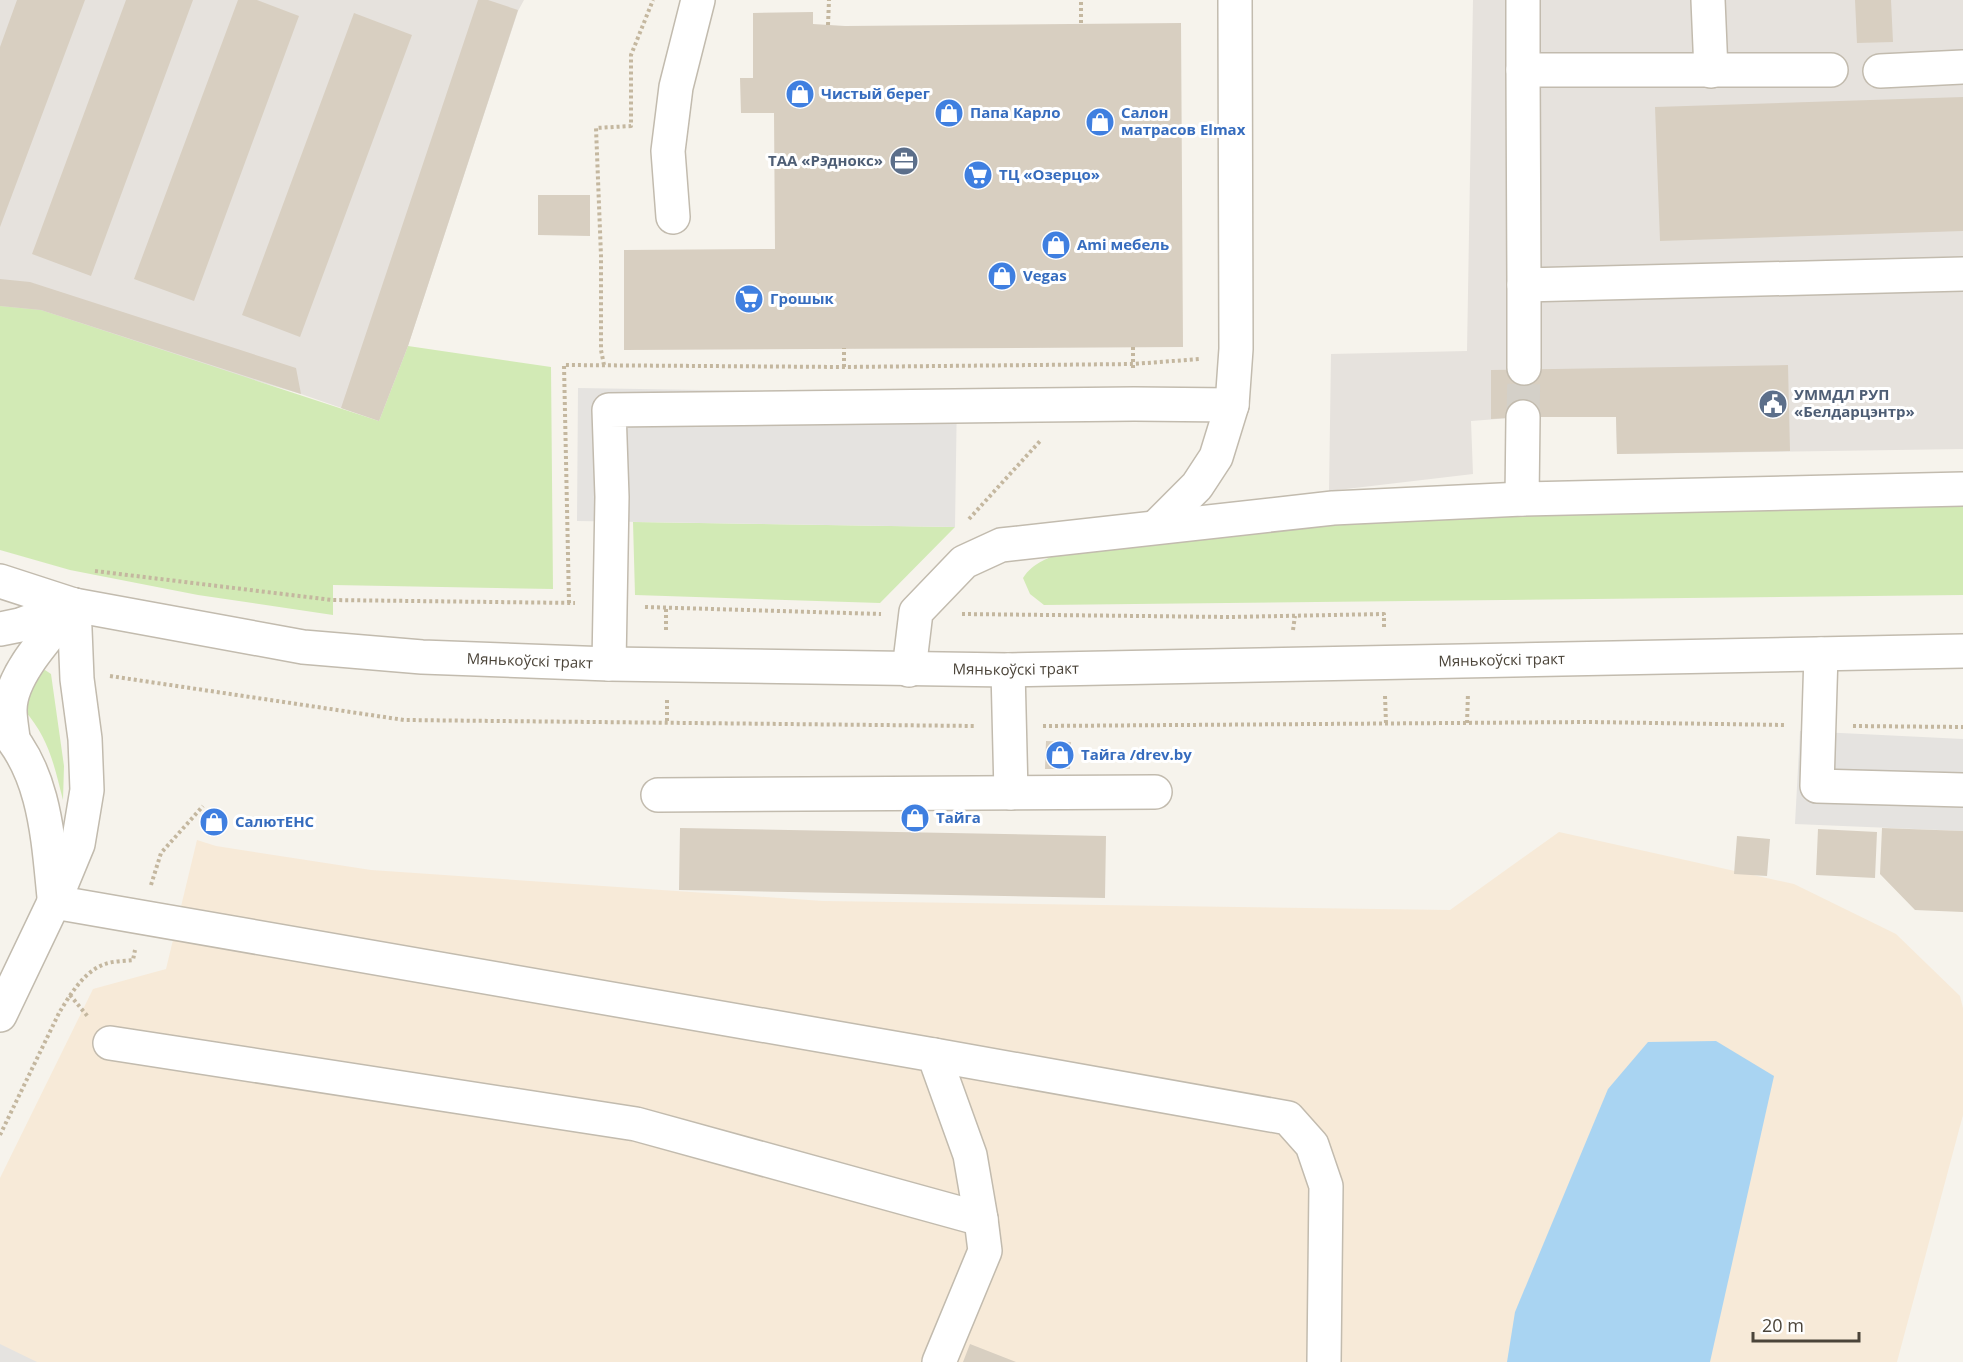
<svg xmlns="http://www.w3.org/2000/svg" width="1963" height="1362" viewBox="0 0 1963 1362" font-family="'Open Sans',sans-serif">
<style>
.commercial{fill:#f7ead8}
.industrial{fill:#e6e2dd}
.green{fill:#d2eab5}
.parking{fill:#e5e3e0}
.water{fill:#a9d4f2}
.building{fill:#d8cfc1}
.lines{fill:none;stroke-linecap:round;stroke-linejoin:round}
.minor-tunnel{stroke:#d4d0c8;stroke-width:33;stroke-dasharray:33 16;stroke-linecap:butt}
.minor-casing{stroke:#c2bbae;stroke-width:36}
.path{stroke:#c4b79f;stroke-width:4;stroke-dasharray:3 3;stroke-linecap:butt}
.minor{stroke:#fff;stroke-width:33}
.labels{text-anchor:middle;stroke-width:6;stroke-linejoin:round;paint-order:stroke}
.shop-label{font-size:15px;font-weight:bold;fill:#366cbe;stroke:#fff;text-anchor:start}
.service-label{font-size:15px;font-weight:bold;fill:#4e5e75;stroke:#fff;text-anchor:end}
.street-label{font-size:15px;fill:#4b4439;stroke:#fff}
</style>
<rect width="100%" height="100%" fill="#f6f3ec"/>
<path class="commercial" d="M 1559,832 L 1794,884 L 1896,934 L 1960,996 L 1963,1008 L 1963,1115 L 1897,1362 L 0,1362 L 0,1178 L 93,989 L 166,969 L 197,840 L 216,846 L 371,870 L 823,901 L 1450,910 Z"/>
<path class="industrial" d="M 0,0 L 524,0 L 518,11 L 408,346 L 379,421 L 301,394 L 0,306 Z
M 1473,0 L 1963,0 L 1963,449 L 1617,454 L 1616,417 L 1523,417 L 1471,421 L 1473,474 L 1329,491 L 1331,354 L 1467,351 Z"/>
<path class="green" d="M 0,306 L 41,310 L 379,421 L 408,346 L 551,367 L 553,589 L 333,585 L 333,615 L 198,595 L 70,570 L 0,550 Z
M 1963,501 L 1963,595 L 1044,605 L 1030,594 L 1023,578 C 1033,562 1050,558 1066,550 L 1363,519 Z
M 633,522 L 955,527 L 880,603 L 635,595 Z
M 45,670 L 51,674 L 64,766 L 63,800 C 54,765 49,738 24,710 L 39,672 Z"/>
<path class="parking" d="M 578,388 L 957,394 L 955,527 L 577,521 Z
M 1800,731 L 1963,739 L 1963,831 L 1795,824 Z
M 0,1344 L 37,1362 L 0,1362 Z"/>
<path class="water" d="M 1716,1041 L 1774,1076 L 1710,1362 L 1507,1362 L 1515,1312 L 1608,1089 L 1648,1042 Z"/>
<path class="building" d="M 17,0 L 85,0 L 0,227 L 0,47 Z
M 126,0 L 193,0 L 91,276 L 32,254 Z
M 238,0 L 257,0 L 299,16 L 194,301 L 134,279 Z
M 478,0 L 488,0 L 518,10 L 408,346 L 379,421 L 341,408 Z
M 1855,0 L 1891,0 L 1893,42 L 1857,43 Z
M 813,12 L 813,24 L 845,26 L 1181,23 L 1183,347 L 624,350 L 624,250 L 775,249 L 774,113 L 741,113 L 740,78 L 753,78 L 753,13 Z
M 354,13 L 412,35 L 300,337 L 242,315 Z
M 1963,97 L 1963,231 L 1660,241 L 1655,107 Z
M 538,195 L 590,195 L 590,236 L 538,235 Z
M 0,279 L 30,282 L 296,368 L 301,394 L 41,310 L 0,306 Z
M 1788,365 L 1790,451 L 1617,454 L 1616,417 L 1523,417 L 1491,419 L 1491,370 Z
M 1046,741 L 1071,742 L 1070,769 L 1045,769 Z
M 680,828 L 1106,836 L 1105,898 L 679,890 Z
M 1882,828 L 1963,831 L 1963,912 L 1915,910 L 1880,874 Z
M 1818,829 L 1877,832 L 1875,878 L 1816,875 Z
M 1737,836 L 1770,839 L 1767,876 L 1734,874 Z
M 970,1344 L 1016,1362 L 963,1362 Z"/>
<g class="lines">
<path class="minor-tunnel" d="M 1523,417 L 1524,368"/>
<g class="minor-casing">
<g id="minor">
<path d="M 1523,0 L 1523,70 L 1831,70"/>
<path d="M 1708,0 L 1711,71"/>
<path d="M 1523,70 L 1524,285 L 1963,274"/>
<path d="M 1880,71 L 1963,67"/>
<path d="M 673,217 L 668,151 L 676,87 L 698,0"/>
<path d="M 1524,368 L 1524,285"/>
<path d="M 1523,417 L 1522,499 L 1963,489"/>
<path d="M 1156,527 L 1197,486 L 1216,457 L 1232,405 L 1236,349 L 1235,0"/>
<path id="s1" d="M 0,581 L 74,605 L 303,647 L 422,657 L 609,664 L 1008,670 L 1963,651"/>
<path d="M 0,629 L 20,625 L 74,605"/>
<path d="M 1821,654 L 1817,786 L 1963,790"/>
<path d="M 609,664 L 612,497 L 609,410 L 1134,404 L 1232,405"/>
<path d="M 909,670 L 916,612 L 964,562 L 1001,545 L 1333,508 L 1522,499"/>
<path d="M 1008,670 L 1011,793"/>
<path d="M 0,725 C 45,769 48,838 54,897"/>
<path d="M 13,738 C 12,729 10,719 10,710 C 10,674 52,632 74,605"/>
<path d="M 658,795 L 1155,792"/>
<path d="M 54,902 L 934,1055 L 970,1155 L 981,1219 L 985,1251 L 939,1362"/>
<path d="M 0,1015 L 54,902 L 78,844 L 87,790 L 85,739 L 77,679 L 74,605"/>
<path d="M 110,1043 L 636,1124 L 981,1219"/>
<path d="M 934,1055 L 1288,1118 L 1312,1145 L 1326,1186 L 1324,1362"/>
</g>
</g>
<path class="path" d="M 1081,23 L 1081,0
M 828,25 L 829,0
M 1133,347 L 1133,370
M 604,365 L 601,350 L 601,256 L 596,128 L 631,126 L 631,55 L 653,0
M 844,367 L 844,348
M 969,519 L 1041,440
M 95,571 L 332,600 L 575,603
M 569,603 L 564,365 L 844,367 L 1133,364 L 1200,359 L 1200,358
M 645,607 L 881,614
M 962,614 L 1229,617 L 1384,614 L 1384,628
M 666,630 L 666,608
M 1293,630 L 1295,616
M 110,676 L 404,720 L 975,726
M 1385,696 L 1386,723
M 667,700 L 667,724
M 1467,723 L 1468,693
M 1043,726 L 1589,722 L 1785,725
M 1853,726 L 1963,727
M 151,885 L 161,853 L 203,806
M 70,995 L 89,1018
M 0,1135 L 59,1013 C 70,995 84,971 105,964 C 113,961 124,961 133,960 L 135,950"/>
<use href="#minor" class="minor"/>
</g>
<defs>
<g id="shop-disc" transform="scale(1.5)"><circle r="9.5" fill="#3f7fe0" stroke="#fff"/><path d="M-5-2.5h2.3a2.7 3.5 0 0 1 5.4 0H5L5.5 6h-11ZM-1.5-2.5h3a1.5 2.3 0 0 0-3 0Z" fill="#fff"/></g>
<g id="office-disc" transform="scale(1.5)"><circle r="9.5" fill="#5c6f8a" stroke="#fff"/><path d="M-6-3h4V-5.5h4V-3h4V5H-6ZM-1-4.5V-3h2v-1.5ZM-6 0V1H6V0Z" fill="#fff"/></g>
<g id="supermarket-disc" transform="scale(1.5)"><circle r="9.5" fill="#3f7fe0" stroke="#fff"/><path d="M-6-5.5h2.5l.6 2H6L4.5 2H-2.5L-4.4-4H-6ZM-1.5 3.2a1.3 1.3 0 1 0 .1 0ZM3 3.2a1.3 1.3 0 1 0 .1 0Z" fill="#fff"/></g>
<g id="civic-disc" transform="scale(1.5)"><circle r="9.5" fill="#5c6f8a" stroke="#fff"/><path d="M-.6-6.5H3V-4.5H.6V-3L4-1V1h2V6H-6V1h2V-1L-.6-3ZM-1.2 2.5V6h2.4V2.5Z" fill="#fff"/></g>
</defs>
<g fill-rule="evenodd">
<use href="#shop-disc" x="800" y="94"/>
<use href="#shop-disc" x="949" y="113"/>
<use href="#shop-disc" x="1100" y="122"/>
<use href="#office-disc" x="904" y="161"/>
<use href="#supermarket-disc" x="978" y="175"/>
<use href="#shop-disc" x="1056" y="245"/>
<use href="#shop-disc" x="1002" y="276"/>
<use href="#supermarket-disc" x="749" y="299"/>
<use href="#civic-disc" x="1773" y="404"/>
<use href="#shop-disc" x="1060" y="755"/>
<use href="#shop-disc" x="915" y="818"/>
<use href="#shop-disc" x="214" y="822"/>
</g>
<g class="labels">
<g class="shop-label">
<text x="821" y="99">Чистый берег</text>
<text x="970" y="118">Папа Карло</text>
<text x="1121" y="118">Салон<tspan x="1121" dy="17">матрасов Elmax</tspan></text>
<text x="999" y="180">ТЦ «Озерцо»</text>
<text x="1077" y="250">Ami мебель</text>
<text x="1023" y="281">Vegas</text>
<text x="770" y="304">Грошык</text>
<text x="1081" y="760">Тайга /drev.by</text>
<text x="936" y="823">Тайга</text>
<text x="235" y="827">СалютЕНС</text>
</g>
<g class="service-label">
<text x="883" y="166">ТАА «Рэднокс»</text>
<text x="1794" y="400" text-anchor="start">УММДЛ РУП<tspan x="1794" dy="17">«Белдарцэнтр»</tspan></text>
</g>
<g class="street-label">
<text dy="5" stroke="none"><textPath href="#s1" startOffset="1510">Мянькоўскі тракт</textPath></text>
<text dy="5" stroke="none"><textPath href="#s1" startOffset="538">Мянькоўскі тракт</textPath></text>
<text dy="5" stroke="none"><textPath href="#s1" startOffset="1024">Мянькоўскі тракт</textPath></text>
</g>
</g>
<path d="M1753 1332v9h106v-9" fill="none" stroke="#4b4439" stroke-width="3"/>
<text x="1762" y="1332" font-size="18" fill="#4b4439" stroke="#ffffff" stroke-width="4.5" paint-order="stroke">20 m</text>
</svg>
